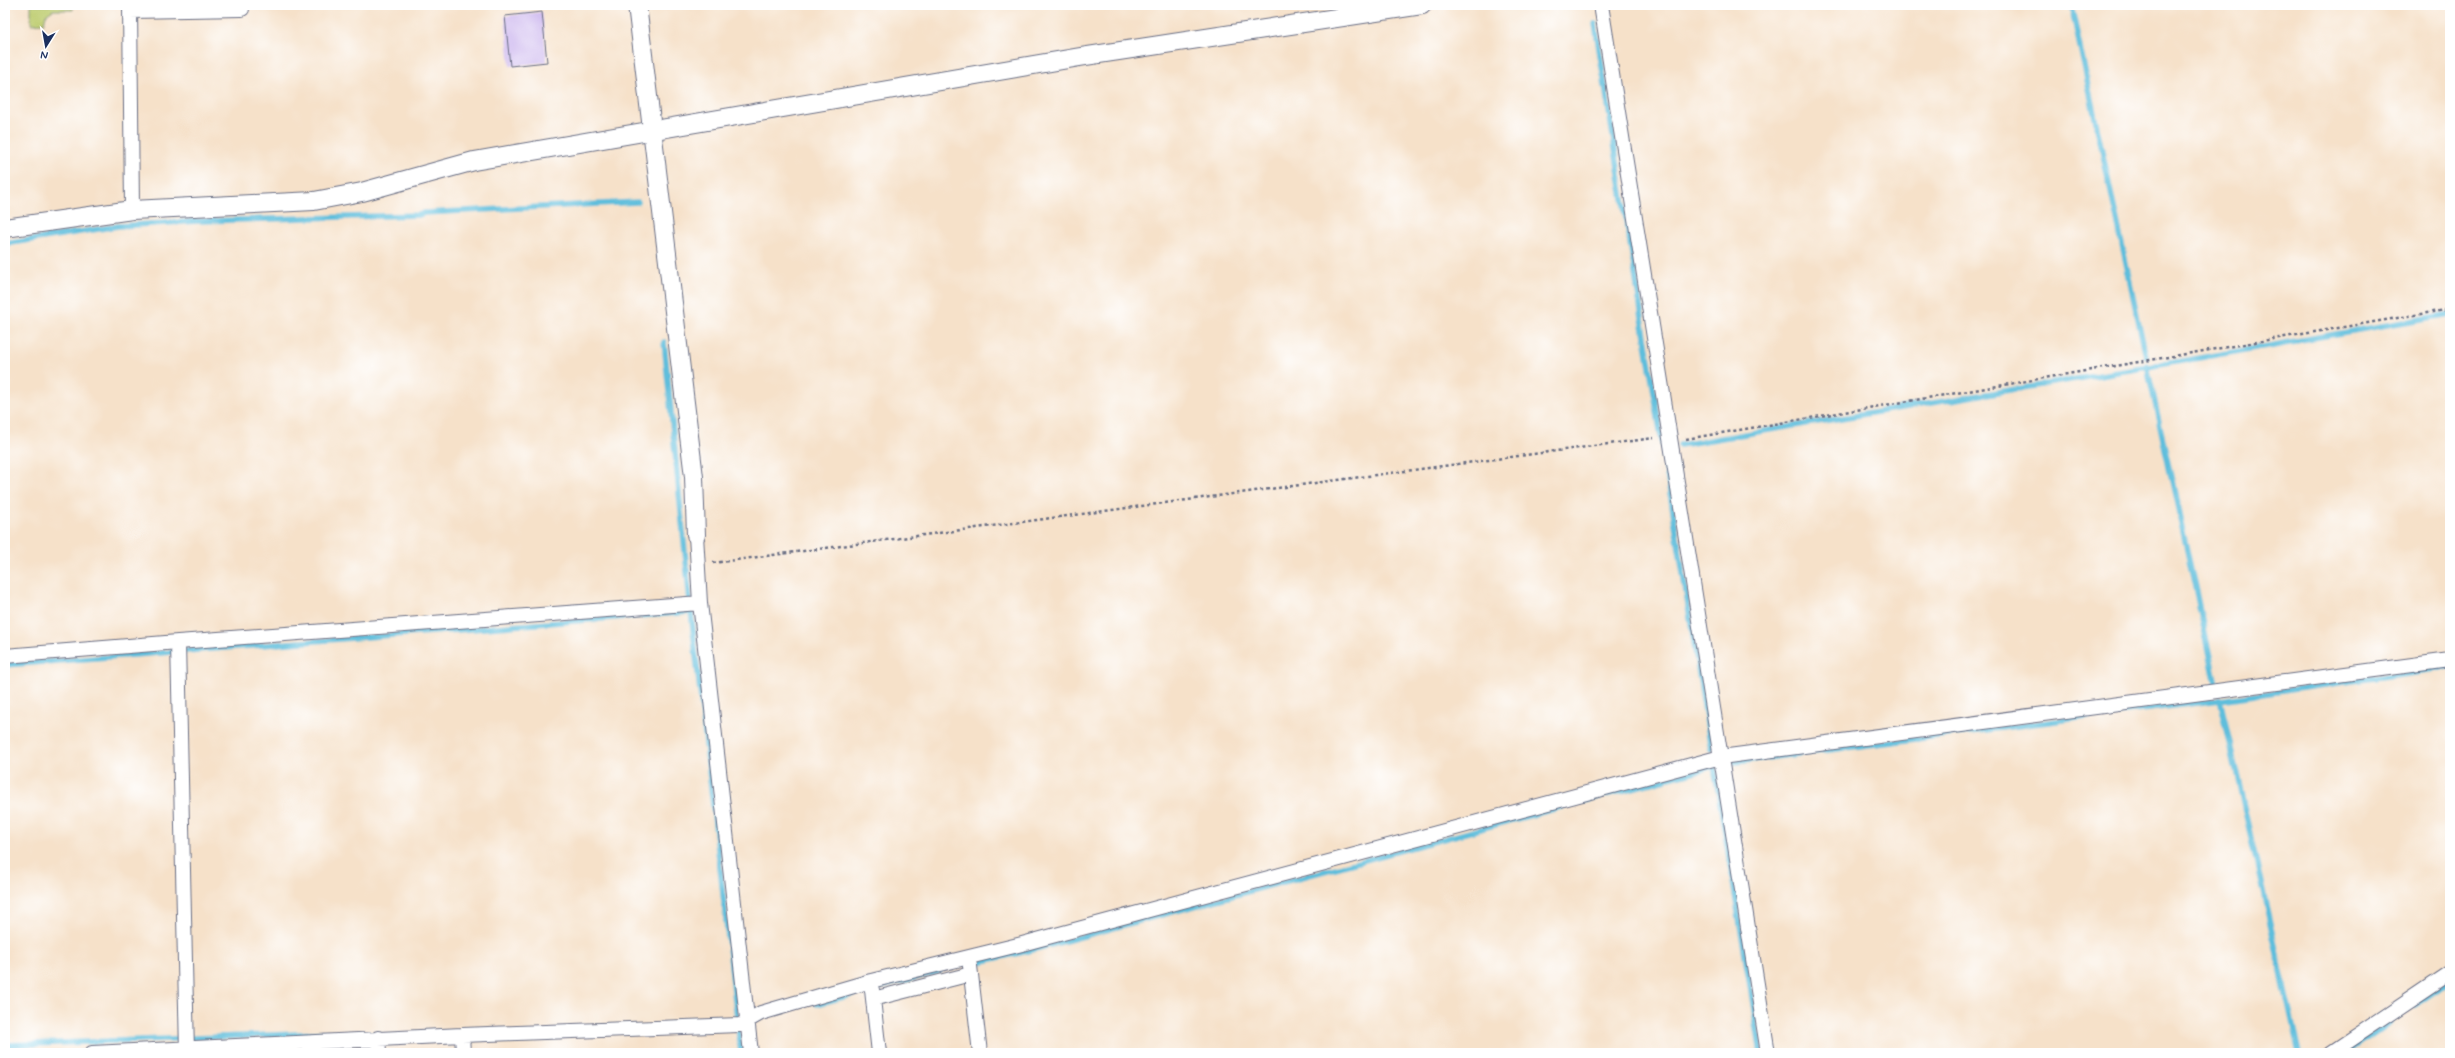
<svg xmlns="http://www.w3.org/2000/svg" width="2455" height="1058" viewBox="0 0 2455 1058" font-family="Mynerve,sans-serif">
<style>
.green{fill:#bdcc6e;stroke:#6c7e66}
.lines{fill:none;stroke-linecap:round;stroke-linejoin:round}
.stream{stroke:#5ebedc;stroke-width:5.5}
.building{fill:#c6aeec}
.minor-casing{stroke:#686d83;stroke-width:16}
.tertiary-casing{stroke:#686d83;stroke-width:20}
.path{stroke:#686d83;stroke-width:2.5;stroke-dasharray:3 3;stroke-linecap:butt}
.minor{stroke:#fff;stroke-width:14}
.tertiary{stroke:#fff;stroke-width:18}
</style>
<rect width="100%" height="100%" fill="#fff"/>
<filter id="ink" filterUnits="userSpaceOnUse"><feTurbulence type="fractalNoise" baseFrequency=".025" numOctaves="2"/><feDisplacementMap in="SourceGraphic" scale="8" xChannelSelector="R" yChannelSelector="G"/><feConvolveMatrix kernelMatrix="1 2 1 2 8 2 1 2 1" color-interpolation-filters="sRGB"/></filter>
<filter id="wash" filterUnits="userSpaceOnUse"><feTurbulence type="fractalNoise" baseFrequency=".012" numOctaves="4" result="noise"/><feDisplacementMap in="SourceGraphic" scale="16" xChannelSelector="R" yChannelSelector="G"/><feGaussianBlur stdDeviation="0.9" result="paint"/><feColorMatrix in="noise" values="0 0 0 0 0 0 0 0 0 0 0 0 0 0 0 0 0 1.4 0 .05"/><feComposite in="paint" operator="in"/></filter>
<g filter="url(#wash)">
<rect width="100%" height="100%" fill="#f6e1c9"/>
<path class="green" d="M 31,5 L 73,5 L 73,10 L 53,10 L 46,15 L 44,23 L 31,24 Z"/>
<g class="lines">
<path class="stream" d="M 2071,5 L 2146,357
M 1595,24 L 1711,749
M 5,244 L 118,226 L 198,221 L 419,215 L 424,213 L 638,202
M 664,342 L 691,612 L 741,1053
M 2147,366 L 2216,684
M 1680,445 L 2148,367 L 2450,314
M 5,665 L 691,612
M 2220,699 L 2299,1053
M 1728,763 L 2220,700 L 2450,667
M 974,963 L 1028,951 L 1714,766 L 1761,1053
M 817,1004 L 940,971
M 2415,1005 L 2450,981
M 5,1045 L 326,1033
M 2346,1053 L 2390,1022"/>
</g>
<g id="blocks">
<path class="building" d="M 542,12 L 547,62 L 510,66 L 505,16 Z"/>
</g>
</g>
<g filter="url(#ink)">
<use href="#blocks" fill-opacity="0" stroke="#686d83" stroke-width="1"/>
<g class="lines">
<g class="minor-casing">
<path id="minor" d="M 130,5 L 132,210
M 1601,5 L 1768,1053
M 130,11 L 242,9
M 700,603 L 751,1053
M 178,642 L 700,603 L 696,535
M 5,656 L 178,642 L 187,1053
M 970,966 L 980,1053
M 872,990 L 879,1053
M 873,999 L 971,974
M 378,1038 L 379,1053
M 92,1053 L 462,1035
M 463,1053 L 462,1035 L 740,1025 L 761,1013 L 871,981 L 1022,944 L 1721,757 L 2450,660
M 2331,1053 L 2450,973"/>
</g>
<g class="tertiary-casing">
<path id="tertiary" d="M 637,5 L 694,477 L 696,535
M 5,228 L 132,210 L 314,201 L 362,192 L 474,161 L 1080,57 L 1422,5"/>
</g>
<path class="path" d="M 1686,439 L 2450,309
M 713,563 L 1654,438"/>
<use href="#minor" class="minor"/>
<use href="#tertiary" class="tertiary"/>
</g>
</g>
<rect width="2455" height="1058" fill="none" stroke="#fff" stroke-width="20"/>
<g transform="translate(46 46) rotate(191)" stroke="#ffffff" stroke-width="3" paint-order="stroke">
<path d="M0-3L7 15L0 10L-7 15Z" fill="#1b2f5e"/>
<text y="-6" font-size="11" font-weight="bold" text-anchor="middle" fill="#1b2f5e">N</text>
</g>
</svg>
